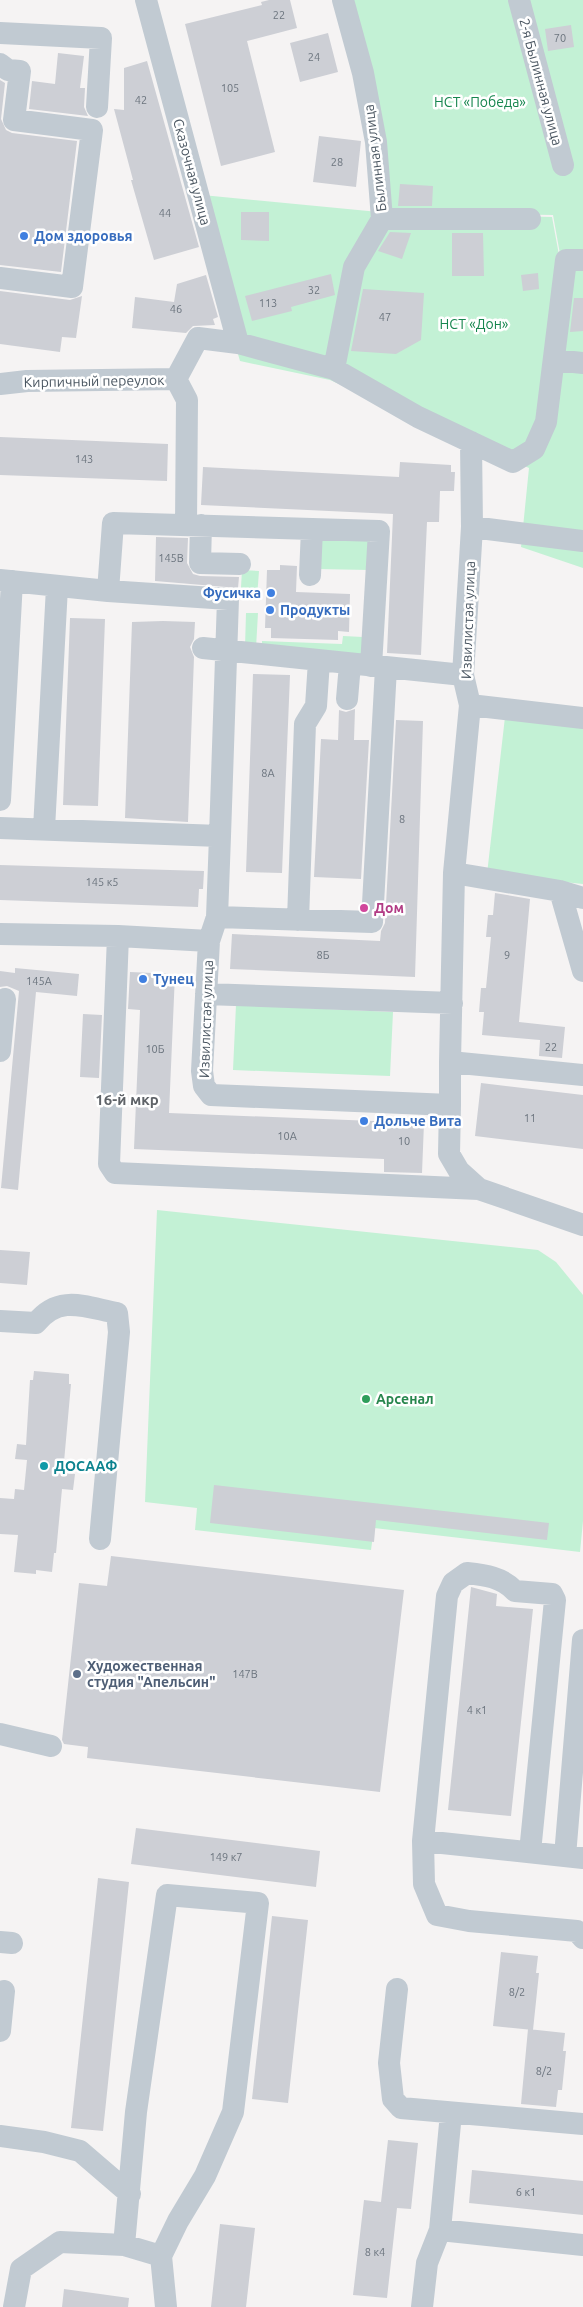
<svg xmlns="http://www.w3.org/2000/svg" width="583" height="2307" viewBox="0 0 583 2307" font-family="Ubuntu,sans-serif">
<style>
.green{fill:#c3f1d5}
.building{fill:#cdcfd5}
.lines{fill:none;stroke-linecap:round;stroke-linejoin:round}
.minor{stroke:#c1cad2;stroke-width:22}
.shop-dot{fill:#3f7fe0;stroke:#fff;stroke-width:2}
.hotel-dot{fill:#d1479c;stroke:#fff;stroke-width:2}
.leisure-dot{fill:#2e9e5b;stroke:#fff;stroke-width:2}
.culture-dot{fill:#0f9aa8;stroke:#fff;stroke-width:2}
.service-dot{fill:#5c6f8a;stroke:#fff;stroke-width:2}
.labels{text-anchor:middle;stroke-width:5;stroke-linejoin:round;paint-order:stroke}
.number-label{font-size:11px;fill:#6b747e}
.street-label{font-size:14px;fill:#4a5661;stroke:#fff}
.park-label{font-size:14px;fill:#17864f;stroke:#fff}
.shop-label{font-size:14px;font-weight:bold;fill:#366cbe;stroke:#fff;text-anchor:start}
.hotel-label{font-size:14px;font-weight:bold;fill:#b23c85;stroke:#fff;text-anchor:start}
.leisure-label{font-size:14px;font-weight:bold;fill:#27864d;stroke:#fff;text-anchor:start}
.culture-label{font-size:14px;font-weight:bold;fill:#0d838f;stroke:#fff;text-anchor:start}
.service-label{font-size:14px;font-weight:bold;fill:#4e5e75;stroke:#fff;text-anchor:start}
.neighbourhood-label{font-size:15px;font-weight:bold;fill:#5f6368;stroke:#fff}
</style>
<rect width="100%" height="100%" fill="#f5f3f3"/>
<path class="green" d="M 348,0 L 583,0 L 583,254 L 560,254 L 553,215 L 389,212 Z
M 192,194 L 389,213 L 552,217 L 559,255 L 583,255 L 583,568 L 521,547 L 529,468 L 330,380 L 240,361 Z
M 319,535 L 370,537 L 369,570 L 318,569 Z
M 242,570 L 259,571 L 257,598 L 246,598 L 241,587 Z
M 246,613 L 258,613 L 256,648 L 245,647 Z
M 343,636 L 363,637 L 362,660 L 262,649 L 262,641 L 342,644 Z
M 505,717 L 583,725 L 583,884 L 487,874 Z
M 236,1005 L 393,1012 L 390,1076 L 233,1070 Z
M 157,1210 L 538,1250 L 556,1262 L 583,1295 L 583,1521 L 580,1552 L 374,1528 L 371,1550 L 195,1530 L 197,1508 L 145,1502 Z"/>
<path class="building" d="M 269,0 L 290,0 L 297,28 L 247,41 L 275,152 L 221,166 L 185,24 L 262,5 L 261,2 Z
M 571,25 L 574,47 L 548,51 L 545,29 Z
M 328,33 L 338,72 L 300,82 L 290,43 Z
M 58,53 L 84,56 L 80,88 L 85,88 L 84,107 L 88,116 L 29,109 L 32,81 L 55,84 Z
M 147,61 L 199,247 L 154,260 L 131,180 L 133,180 L 114,109 L 124,110 L 124,68 Z
M 0,80 L 5,83 L 1,119 L 6,130 L 12,133 L 77,141 L 61,272 L 0,265 Z
M 319,136 L 361,141 L 356,187 L 313,182 Z
M 400,184 L 433,186 L 432,206 L 398,206 Z
M 241,212 L 269,212 L 269,241 L 241,240 Z
M 390,232 L 411,233 L 402,259 L 378,251 Z
M 452,233 L 483,233 L 484,276 L 452,276 Z
M 538,273 L 539,289 L 523,291 L 521,275 Z
M 331,274 L 335,295 L 291,307 L 292,311 L 252,321 L 245,296 Z
M 206,275 L 218,317 L 213,319 L 215,325 L 193,326 L 186,333 L 132,328 L 135,297 L 174,302 L 177,284 Z
M 363,289 L 424,293 L 421,340 L 396,354 L 351,351 Z
M 0,291 L 70,300 L 82,296 L 76,338 L 62,337 L 60,352 L 0,344 Z
M 574,298 L 583,298 L 583,331 L 570,332 Z
M 0,437 L 168,444 L 167,481 L 0,475 Z
M 400,462 L 451,465 L 451,472 L 455,472 L 454,491 L 440,491 L 439,522 L 427,522 L 421,655 L 387,653 L 393,514 L 201,505 L 203,467 L 399,477 Z
M 156,537 L 188,538 L 187,563 L 193,574 L 200,576 L 239,577 L 238,588 L 155,581 Z
M 280,565 L 297,566 L 296,592 L 350,594 L 349,632 L 338,631 L 338,640 L 271,638 L 271,628 L 265,628 L 267,570 L 280,570 Z
M 70,618 L 105,619 L 98,806 L 63,805 Z
M 163,621 L 195,622 L 194,639 L 190,647 L 194,657 L 188,822 L 125,818 L 132,622 Z
M 253,674 L 290,675 L 282,873 L 246,872 Z
M 355,709 L 354,740 L 369,740 L 361,879 L 314,877 L 321,739 L 338,740 L 339,710 L 346,712 Z
M 396,720 L 423,721 L 415,977 L 230,969 L 232,934 L 380,941 L 381,931 L 385,923 Z
M 0,865 L 204,871 L 203,889 L 199,889 L 198,907 L 0,900 Z
M 495,893 L 530,899 L 519,1022 L 565,1027 L 562,1058 L 539,1056 L 540,1040 L 482,1035 L 484,1012 L 479,1012 L 481,988 L 486,988 L 491,937 L 486,937 L 488,915 L 493,915 Z
M 15,968 L 79,974 L 77,996 L 36,992 L 18,1190 L 1,1188 L 19,991 L 7,986 L 0,987 L 0,971 L 15,973 Z
M 130,972 L 175,974 L 169,1113 L 424,1123 L 422,1173 L 384,1172 L 384,1159 L 134,1149 L 140,1010 L 128,1009 Z
M 83,1014 L 102,1015 L 99,1078 L 80,1077 Z
M 481,1083 L 583,1095 L 583,1149 L 475,1136 Z
M 0,1250 L 30,1252 L 27,1285 L 0,1283 Z
M 34,1371 L 69,1374 L 69,1384 L 71,1384 L 63,1473 L 75,1474 L 73,1490 L 62,1489 L 56,1553 L 54,1553 L 52,1572 L 36,1570 L 36,1574 L 14,1572 L 18,1535 L 0,1534 L 0,1498 L 14,1499 L 15,1489 L 24,1490 L 27,1460 L 15,1459 L 17,1444 L 26,1445 L 30,1380 L 33,1380 Z
M 214,1485 L 549,1523 L 547,1540 L 376,1520 L 374,1542 L 210,1523 Z
M 111,1556 L 404,1590 L 380,1792 L 87,1758 L 88,1747 L 64,1744 L 62,1740 L 79,1583 L 107,1586 Z
M 471,1587 L 497,1594 L 496,1606 L 533,1609 L 511,1816 L 448,1810 Z
M 136,1828 L 320,1851 L 316,1887 L 131,1864 Z
M 98,1878 L 129,1882 L 103,2131 L 71,2128 Z
M 272,1916 L 308,1920 L 288,2103 L 252,2099 Z
M 501,1952 L 538,1956 L 536,1973 L 539,1973 L 533,2030 L 493,2026 Z
M 528,2029 L 565,2033 L 563,2051 L 566,2051 L 562,2090 L 558,2090 L 556,2107 L 521,2104 Z
M 388,2140 L 418,2143 L 411,2209 L 397,2208 L 387,2298 L 353,2295 L 364,2200 L 381,2202 Z
M 472,2170 L 583,2181 L 583,2215 L 469,2203 Z
M 220,2224 L 255,2228 L 246,2307 L 211,2307 Z
M 64,2289 L 129,2298 L 128,2307 L 62,2307 Z"/>
<g class="lines">
<path class="minor" d="M 146,0 L 238,343
M 519,0 L 563,165
M 0,33 L 101,38 L 97,107
M 0,64 L 8,70 L 20,71 L 14,120 L 92,130 L 72,287 L 0,278
M 382,219 L 530,219
M 555,360 L 583,363
M 334,369 L 354,267 L 382,219 L 376,142 L 363,73 L 343,0
M 176,379 L 187,400 L 186,525
M 0,384 L 27,381 L 176,379 L 198,338 L 238,343 L 334,369 L 418,417 L 513,462 L 534,449 L 546,422 L 566,260 L 583,260
M 201,525 L 200,563 L 240,564
M 472,527 L 583,541
M 310,575 L 312,529
M 0,580 L 108,591 L 228,599 L 220,836
M 108,591 L 113,523 L 379,531 L 371,666
M 203,648 L 463,675
M 347,699 L 350,664
M 470,705 L 583,718
M 0,800 L 12,581
M 0,828 L 220,836 L 217,917
M 44,829 L 57,587
M 454,873 L 560,891 L 583,898
M 560,891 L 583,971
M 298,920 L 305,724 L 316,706 L 319,661
M 0,934 L 118,936 L 209,941 L 202,1071 L 204,1086 L 211,1095 L 450,1105 L 450,1062 L 583,1075
M 118,936 L 109,1164 L 115,1173 L 479,1189
M 209,941 L 217,917 L 372,922 L 386,668
M 206,994 L 452,1003
M 0,1051 L 5,999
M 450,1062 L 454,873 L 470,705 L 463,675 L 472,527 L 471,442
M 450,1105 L 449,1154 L 459,1171 L 479,1189 L 583,1225
M 0,1321 L 36,1323 C 59,1294 85,1307 117,1313 L 119,1332 L 100,1539
M 0,1734 L 51,1746
M 423,1841 L 583,1858
M 530,1852 L 555,1600 L 552,1594 L 515,1591 C 502,1577 485,1575 467,1573 L 453,1583 L 447,1596 L 423,1841 L 424,1884 L 437,1915 L 469,1921 L 577,1931 L 583,1938
M 565,1856 L 583,1640
M 0,1942 L 12,1943
M 397,1989 L 389,2063 L 393,2099 L 401,2108 L 583,2124
M 0,2031 L 4,1991
M 451,2113 L 440,2230 L 583,2245
M 0,2136 L 44,2142 L 80,2151 L 130,2194
M 124,2245 L 136,2112 L 167,1895 L 258,1903 L 233,2112 L 205,2176 L 178,2221 L 161,2256 L 166,2307
M 14,2307 L 21,2269 L 60,2242 L 124,2245 L 161,2256
M 422,2307 L 427,2263 L 440,2230"/>
</g>
<g class="shop-dot">
<circle cx="24" cy="236" r="5"/>
<circle cx="271" cy="593" r="5"/>
<circle cx="270" cy="610" r="5"/>
<circle cx="143" cy="979" r="5"/>
<circle cx="364" cy="1121" r="5"/>
</g>
<circle class="hotel-dot" cx="364" cy="908" r="5"/>
<circle class="leisure-dot" cx="366" cy="1399" r="5"/>
<circle class="culture-dot" cx="44" cy="1466" r="5"/>
<circle class="service-dot" cx="77" cy="1674" r="5"/>
<g class="labels">
<g class="number-label">
<text x="279" y="19">22</text>
<text x="560" y="42">70</text>
<text x="314" y="61">24</text>
<text x="230" y="92">105</text>
<text x="141" y="104">42</text>
<text x="337" y="166">28</text>
<text x="165" y="217">44</text>
<text x="314" y="294">32</text>
<text x="268" y="307">113</text>
<text x="176" y="313">46</text>
<text x="385" y="321">47</text>
<text x="84" y="463">143</text>
<text x="171" y="562">145В</text>
<text x="268" y="777">8А</text>
<text x="402" y="823">8</text>
<text x="102" y="886">145 к5</text>
<text x="323" y="959">8Б</text>
<text x="507" y="959">9</text>
<text x="39" y="985">145А</text>
<text x="551" y="1051">22</text>
<text x="155" y="1053">10Б</text>
<text x="530" y="1122">11</text>
<text x="287" y="1140">10А</text>
<text x="404" y="1145">10</text>
<text x="245" y="1678">147В</text>
<text x="477" y="1714">4 к1</text>
<text x="226" y="1861">149 к7</text>
<text x="517" y="1996">8/2</text>
<text x="544" y="2075">8/2</text>
<text x="526" y="2196">6 к1</text>
<text x="375" y="2256">8 к4</text>
</g>
<g class="street-label">
<text transform="translate(541 82) rotate(75)" y="5">2-я Былинная улица</text>
<text transform="translate(375 158) rotate(-97)" y="5">Былинная улица</text>
<text transform="translate(192 172) rotate(75)" y="5">Сказочная улица</text>
<text transform="translate(94 381) rotate(-1)" y="5">Кирпичный переулок</text>
<text transform="translate(468 620) rotate(-88)" y="5">Извилистая улица</text>
<text transform="translate(206 1019) rotate(-88)" y="5">Извилистая улица</text>
</g>
<g class="park-label">
<text x="480" y="107">НСТ «Победа»</text>
<text x="474" y="329">НСТ «Дон»</text>
</g>
<g class="shop-label">
<text x="34" y="241">Дом здоровья</text>
<text x="261" y="598" text-anchor="end">Фусичка</text>
<text x="280" y="615">Продукты</text>
<text x="153" y="984">Тунец</text>
<text x="374" y="1126">Дольче Вита</text>
</g>
<g class="hotel-label">
<text x="374" y="913">Дом</text>
</g>
<g class="leisure-label">
<text x="376" y="1404">Арсенал</text>
</g>
<g class="culture-label">
<text x="54" y="1471">ДОСААФ</text>
</g>
<g class="service-label">
<text x="87" y="1671">Художественная<tspan x="87" dy="16">студия "Апельсин"</tspan></text>
</g>
<g class="neighbourhood-label">
<text x="127" y="1105">16-й мкр</text>
</g>
</g>
</svg>
